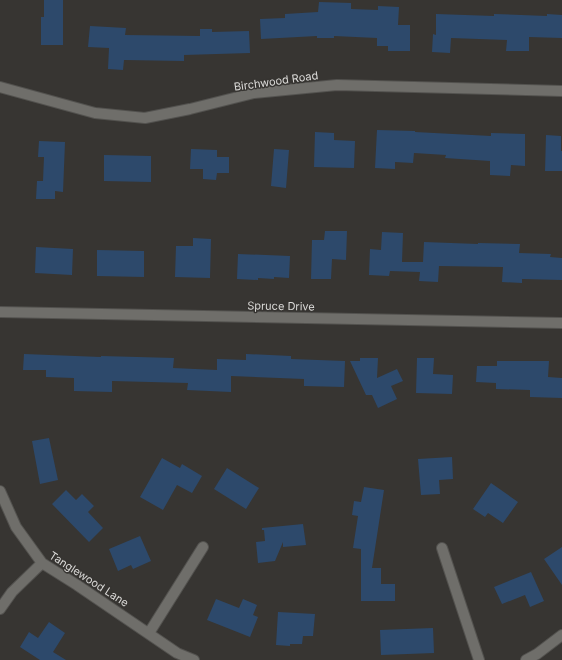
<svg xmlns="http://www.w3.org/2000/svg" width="562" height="660" viewBox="0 0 562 660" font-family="Inter,sans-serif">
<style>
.building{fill:#2d496b}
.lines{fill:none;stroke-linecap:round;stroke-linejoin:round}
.minor-casing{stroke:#53524f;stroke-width:12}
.minor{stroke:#6f6e6a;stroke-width:10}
.labels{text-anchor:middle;stroke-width:3;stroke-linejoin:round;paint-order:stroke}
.street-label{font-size:11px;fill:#dcdbd9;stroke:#373532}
</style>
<rect width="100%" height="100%" fill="#373532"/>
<path class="building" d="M 44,0 L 63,0 L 63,45 L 41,45 L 41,17 L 44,17 Z
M 319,2 L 351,3 L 351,9 L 378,10 L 378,6 L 399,7 L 398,25 L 410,25 L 410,51 L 388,51 L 388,46 L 377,46 L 377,38 L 334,36 L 334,38 L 317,38 L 317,36 L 261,39 L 260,19 L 285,18 L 285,14 L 318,12 Z
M 436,14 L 494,16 L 494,14 L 547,16 L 547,14 L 562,15 L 562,38 L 529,37 L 529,51 L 506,51 L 507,40 L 451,38 L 450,53 L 432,52 L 433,34 L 436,35 Z
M 90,26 L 126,28 L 125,35 L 200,36 L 200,29 L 212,29 L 212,32 L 249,31 L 250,53 L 184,55 L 184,61 L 124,60 L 123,70 L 108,69 L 109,48 L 88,47 Z
M 377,130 L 415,131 L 415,132 L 491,136 L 491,133 L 525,134 L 525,166 L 511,165 L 510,176 L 490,175 L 490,161 L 445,158 L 446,155 L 414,153 L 413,163 L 395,162 L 395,169 L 375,168 Z
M 315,132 L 334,133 L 334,140 L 355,141 L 354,168 L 314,167 Z
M 546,135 L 561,136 L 561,151 L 562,151 L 562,171 L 545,171 Z
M 39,141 L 65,142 L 63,192 L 55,191 L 55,199 L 36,199 L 37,181 L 43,181 L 44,157 L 38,157 Z
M 191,149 L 217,150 L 217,157 L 229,157 L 229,173 L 217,173 L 216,180 L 203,179 L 203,169 L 190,169 Z
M 274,149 L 289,150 L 286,188 L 271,186 Z
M 104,155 L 151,156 L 151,182 L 104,181 Z
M 325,231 L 347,231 L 346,260 L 332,259 L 331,279 L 311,279 L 312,240 L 324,240 Z
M 382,232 L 403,233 L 402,262 L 423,262 L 424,242 L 478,244 L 478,243 L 520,244 L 519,253 L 551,254 L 550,257 L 562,258 L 562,280 L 522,279 L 522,283 L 502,282 L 503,267 L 439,266 L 438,282 L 419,281 L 420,272 L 390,271 L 389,276 L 369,275 L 370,249 L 381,250 Z
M 193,238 L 211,239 L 210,278 L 175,277 L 176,246 L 193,246 Z
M 36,247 L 73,249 L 72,275 L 35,273 Z
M 97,250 L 144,251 L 144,277 L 97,276 Z
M 238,254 L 290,256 L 289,278 L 274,277 L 274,279 L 258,278 L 258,280 L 237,279 Z
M 24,354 L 101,357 L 101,356 L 174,358 L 173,368 L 217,370 L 217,359 L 246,360 L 246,354 L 291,356 L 291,359 L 345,361 L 344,387 L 304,386 L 304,379 L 231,376 L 231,392 L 187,390 L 188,383 L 112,381 L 112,392 L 74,391 L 74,378 L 46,377 L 46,370 L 23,370 Z
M 360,358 L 378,358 L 377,378 L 397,369 L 403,381 L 391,386 L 397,399 L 378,408 L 372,395 L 366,395 L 350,361 L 360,361 Z
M 417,358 L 434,358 L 433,374 L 453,375 L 452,394 L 416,393 Z
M 497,361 L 549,361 L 548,377 L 562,378 L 562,398 L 530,397 L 530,390 L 496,389 L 496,383 L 476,382 L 477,366 L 497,366 Z
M 49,438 L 58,480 L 40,484 L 32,441 Z
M 452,457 L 453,479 L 439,480 L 440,494 L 421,495 L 418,459 Z
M 162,458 L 180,468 L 182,464 L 202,476 L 192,493 L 177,485 L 163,510 L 140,497 Z
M 227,468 L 259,488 L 246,509 L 214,489 Z
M 491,483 L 518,502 L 503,523 L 488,513 L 485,517 L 473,509 Z
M 364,487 L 384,490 L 372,568 L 381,568 L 381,584 L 395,584 L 395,601 L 361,601 L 361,549 L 353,548 L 358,516 L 352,515 L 354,501 L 361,502 Z
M 66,490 L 76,500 L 82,494 L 94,506 L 88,512 L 103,528 L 89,542 L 52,504 Z
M 303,524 L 306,545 L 283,547 L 283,542 L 275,561 L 258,563 L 256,542 L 265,541 L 264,530 L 262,530 L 262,528 Z
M 140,536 L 151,561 L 133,569 L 131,565 L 118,571 L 109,549 Z
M 562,547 L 562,585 L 544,559 Z
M 531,572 L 544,601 L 530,607 L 525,595 L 502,604 L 494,587 Z
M 216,599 L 239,608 L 243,599 L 257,605 L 253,615 L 258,617 L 250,637 L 207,620 Z
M 278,612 L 315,614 L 313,636 L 303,636 L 302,644 L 290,644 L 290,646 L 276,645 Z
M 49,622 L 65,633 L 53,652 L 66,660 L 40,660 L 20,647 L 29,632 L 38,638 Z
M 433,628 L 434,653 L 381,655 L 380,630 Z"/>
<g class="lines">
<g class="minor-casing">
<path id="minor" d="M 0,87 L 95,113 L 145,118 L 190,109 L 254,93 L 337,85 L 562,91
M 0,312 L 562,323
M 0,491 L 16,527 L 42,563 L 77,585 L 177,653 L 194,660
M 442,548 L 479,660
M 0,609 L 12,592 L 42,563
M 149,633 L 203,547
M 526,660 L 537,654 L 562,635"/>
</g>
<use href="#minor" class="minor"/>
</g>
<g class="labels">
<g class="street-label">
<text transform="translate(276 81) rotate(-8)" y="4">Birchwood Road</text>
<text transform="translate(281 306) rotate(1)" y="4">Spruce Drive</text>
<text transform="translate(89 579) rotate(33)" y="4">Tanglewood Lane</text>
</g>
</g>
</svg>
